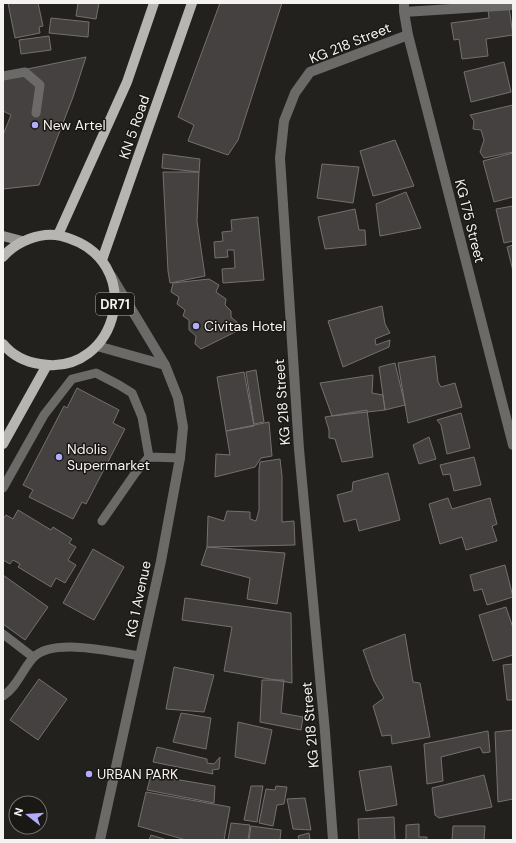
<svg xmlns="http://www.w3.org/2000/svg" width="516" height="843" viewBox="0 0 516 843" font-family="'DM Sans',sans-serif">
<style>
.building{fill:#454140;stroke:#74706e}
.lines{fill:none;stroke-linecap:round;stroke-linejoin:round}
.service{stroke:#6b6a69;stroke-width:9}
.minor{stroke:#6b6a69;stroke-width:10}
.tertiary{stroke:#6b6a69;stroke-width:10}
.secondary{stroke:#959492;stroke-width:10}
.primary{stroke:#b6b5b1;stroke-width:10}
.poi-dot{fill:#b2adf9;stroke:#1a1815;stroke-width:1.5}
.labels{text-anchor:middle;stroke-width:3;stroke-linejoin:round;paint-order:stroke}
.shield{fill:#1a1815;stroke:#b3b1af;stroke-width:1}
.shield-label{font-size:13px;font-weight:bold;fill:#f5f3f1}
.street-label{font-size:14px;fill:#f5f3f1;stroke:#1a1815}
.poi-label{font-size:14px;fill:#f5f3f1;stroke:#1a1815;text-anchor:start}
</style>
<rect width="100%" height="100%" fill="#23211e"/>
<path class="building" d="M 8,3 L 38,3 L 43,26 L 39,27 L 40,33 L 15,38 Z
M 78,3 L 99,3 L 96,19 L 76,16 Z
M 220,3 L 282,3 L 238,140 L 228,155 L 188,141 L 194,125 L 178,117 Z
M 509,7 L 513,35 L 486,39 L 488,56 L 462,59 L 459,39 L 454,40 L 451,23 L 489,18 L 488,10 Z
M 51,18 L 89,22 L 88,37 L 49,33 Z
M 49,36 L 51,50 L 21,54 L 19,40 Z
M 86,57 L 73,97 L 39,185 L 3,189 L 3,135 L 11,115 L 3,111 L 3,74 Z
M 504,62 L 511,92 L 471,102 L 464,72 Z
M 513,105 L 513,152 L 484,158 L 480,152 L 484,140 L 481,130 L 473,129 L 474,121 L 470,115 Z
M 395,140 L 414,186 L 373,196 L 360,151 Z
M 513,153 L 513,197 L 494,202 L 483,161 Z
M 163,154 L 200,159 L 199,172 L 162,168 Z
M 322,164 L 359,167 L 353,203 L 317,198 Z
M 163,172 L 199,172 L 197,221 L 205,276 L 170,283 L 168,271 Z
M 406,192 L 421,228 L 380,236 L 376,204 Z
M 513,206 L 513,241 L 504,243 L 496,209 Z
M 355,209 L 359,230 L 365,230 L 366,245 L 325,249 L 318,217 Z
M 258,217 L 264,280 L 223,283 L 222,269 L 235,268 L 234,250 L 227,250 L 228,257 L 215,258 L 214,242 L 223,241 L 222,232 L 232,231 L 231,220 Z
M 513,245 L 513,271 L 507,247 Z
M 209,279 L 219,285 L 216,292 L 226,299 L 225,305 L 231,311 L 231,317 L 238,323 L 237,331 L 201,349 L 195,344 L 196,336 L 189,330 L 189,320 L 183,316 L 185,310 L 177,304 L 179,297 L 171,292 L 173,283 Z
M 382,306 L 385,324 L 390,333 L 375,339 L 376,345 L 390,340 L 389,347 L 343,367 L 328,321 Z
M 435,356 L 438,382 L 441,387 L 455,383 L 462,407 L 408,423 L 398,363 Z
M 395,363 L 405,405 L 385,410 L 379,367 Z
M 256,370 L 264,422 L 254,424 L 246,372 Z
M 244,372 L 254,426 L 226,431 L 217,377 Z
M 373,375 L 372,393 L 383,395 L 385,410 L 332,416 L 320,383 Z
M 77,388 L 119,410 L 113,423 L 125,429 L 86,504 L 82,502 L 73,519 L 29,497 L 33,490 L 23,485 L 64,406 L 67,408 Z
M 367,410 L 373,457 L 342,462 L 335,439 L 329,438 L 329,430 L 325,417 Z
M 461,413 L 470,448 L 447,454 L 441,425 L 437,420 Z
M 269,422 L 272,456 L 261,458 L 255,467 L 215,477 L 216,454 L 230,455 L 226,431 Z
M 429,437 L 436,459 L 419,464 L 413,445 Z
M 474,457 L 481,485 L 454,491 L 450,474 L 443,475 L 440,465 Z
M 280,459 L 282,476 L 282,522 L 294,521 L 295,545 L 207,547 L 208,516 L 224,521 L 227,511 L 250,512 L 250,519 L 256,521 L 259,510 L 259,470 L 260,462 Z
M 388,473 L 400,520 L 359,531 L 356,519 L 344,522 L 337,495 L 352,491 L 353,482 Z
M 448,498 L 452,509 L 490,498 L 497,524 L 492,526 L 497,541 L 466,550 L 462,537 L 440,544 L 429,504 Z
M 18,510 L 51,530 L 53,527 L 72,539 L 69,543 L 76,547 L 68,560 L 76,565 L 65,583 L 56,578 L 51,587 L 18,567 L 20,564 L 13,560 L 10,564 L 3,560 L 3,519 L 6,515 L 13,519 Z
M 207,547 L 285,553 L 277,604 L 247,599 L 250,578 L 201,565 Z
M 93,549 L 124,567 L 94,620 L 63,603 Z
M 505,565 L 513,597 L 487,605 L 482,589 L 474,591 L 470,575 Z
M 3,575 L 48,607 L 25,640 L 3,624 Z
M 185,598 L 291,613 L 292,683 L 224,671 L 232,627 L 182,620 Z
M 506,607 L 513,628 L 513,655 L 493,661 L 479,615 Z
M 405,634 L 413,682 L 420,683 L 430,737 L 392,744 L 391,735 L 382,736 L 373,706 L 384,698 L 374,681 L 363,650 Z
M 513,664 L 513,700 L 507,700 L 503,665 Z
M 174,667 L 214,675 L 204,712 L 166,709 Z
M 39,679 L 67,699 L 38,740 L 10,720 Z
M 262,680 L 284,680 L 281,713 L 303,717 L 301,730 L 260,722 Z
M 181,713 L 211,718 L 206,749 L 173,742 Z
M 238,722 L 272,730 L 265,764 L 235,757 Z
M 513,730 L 513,799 L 498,802 L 495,732 Z
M 488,731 L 490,752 L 483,753 L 480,747 L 441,757 L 443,781 L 427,784 L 424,744 Z
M 157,747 L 207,759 L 207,763 L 214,764 L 220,757 L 219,769 L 212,770 L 213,774 L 153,762 Z
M 391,766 L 397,805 L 366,811 L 359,771 Z
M 151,775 L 215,786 L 214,803 L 147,790 Z
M 484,775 L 492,807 L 439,818 L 435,815 L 432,788 Z
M 251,786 L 263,786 L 257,822 L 244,820 Z
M 276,786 L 287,787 L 284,804 L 277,805 L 273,826 L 259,823 L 266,789 L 275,790 Z
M 146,792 L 230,807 L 224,840 L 186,840 L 138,826 Z
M 305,798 L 311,830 L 293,829 L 287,799 Z
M 394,817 L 395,840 L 359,840 L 358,819 Z
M 231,823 L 250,825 L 248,840 L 228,840 Z
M 419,824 L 419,837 L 427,837 L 427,840 L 404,840 L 406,838 L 406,825 Z
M 251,826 L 281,830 L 280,840 L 249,840 Z
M 453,826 L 485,826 L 484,840 L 452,840 Z
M 309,833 L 310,840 L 299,840 L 298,836 Z
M 151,835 L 167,840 L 149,840 Z"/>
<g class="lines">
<path class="service" d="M 3,76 L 25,72 L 40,85 L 36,113
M 3,488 L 44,415 L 72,379 L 96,373 L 119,385 L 132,393 L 142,417 L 149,457
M 102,521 L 136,472 L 149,457 L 180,458
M 3,634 L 33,657
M 3,696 C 17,687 22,670 33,658 C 52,637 114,652 140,656"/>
<path class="minor" d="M 404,3 L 404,12 L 408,35 L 513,445
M 404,12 L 513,5
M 333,840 L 325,732 L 299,449 L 280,158 L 284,121 L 295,93 L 310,72 L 408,35"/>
<path class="tertiary" d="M 97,346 L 165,365
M 100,840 L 161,561 L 180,458 L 183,427 L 178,398 L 165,365 L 112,277"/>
<path class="secondary" d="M 3,236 L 22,241"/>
<path class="primary" d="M 58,235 L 127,82 L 154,3
M 3,257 C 15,242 41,231 61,236 C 150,258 118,378 40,364 C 26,362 12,355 3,344
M 102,260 L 192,3
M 3,444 L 47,365"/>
</g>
<g class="poi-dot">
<circle cx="35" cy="125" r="4"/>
<circle cx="196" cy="326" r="4"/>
<circle cx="59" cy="457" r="4"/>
<circle cx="89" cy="774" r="4"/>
</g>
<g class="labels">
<rect class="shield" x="96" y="293" width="38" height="22" rx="3"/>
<g class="shield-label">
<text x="115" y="309">DR71</text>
</g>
<g class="street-label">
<text transform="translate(350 43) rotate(-22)" y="5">KG 218 Street</text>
<text transform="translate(134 127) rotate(-71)" y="5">KN 5 Road</text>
<text transform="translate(470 221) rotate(76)" y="5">KG 175 Street</text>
<text transform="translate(282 402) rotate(-94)" y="5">KG 218 Street</text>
<text transform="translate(138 599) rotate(-78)" y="5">KG 1 Avenue</text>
<text transform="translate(310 725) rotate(-95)" y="5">KG 218 Street</text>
</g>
<g class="poi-label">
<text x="43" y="130">New Artel</text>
<text x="204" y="331">Civitas Hotel</text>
<text x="67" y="454">Ndolis<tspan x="67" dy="16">Supermarket</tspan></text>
<text x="97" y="779">URBAN PARK</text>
</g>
</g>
<rect width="516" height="843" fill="none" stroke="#f5f3f1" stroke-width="8"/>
<g transform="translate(28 815) rotate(287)"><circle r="19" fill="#1a1815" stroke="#72706d"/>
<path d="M0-3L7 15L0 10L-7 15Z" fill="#b2adf9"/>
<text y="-6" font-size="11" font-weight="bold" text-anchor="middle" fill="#f5f3f1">N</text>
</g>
</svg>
